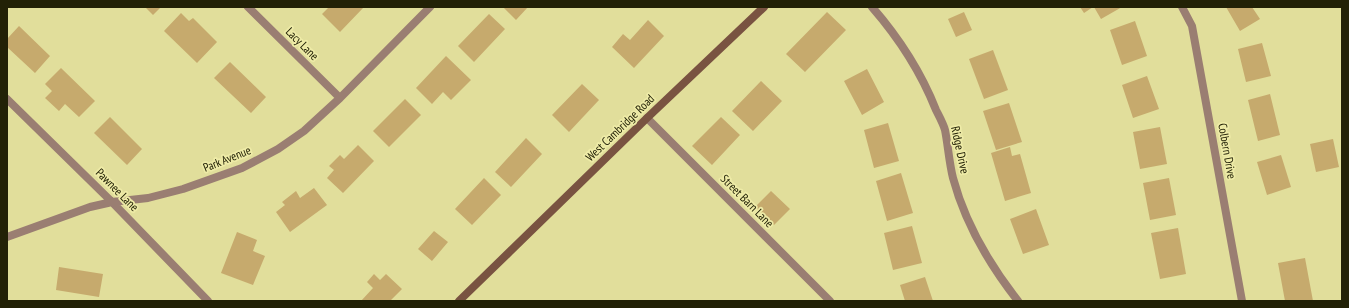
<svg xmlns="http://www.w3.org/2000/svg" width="1349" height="308" viewBox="0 0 1349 308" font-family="'PT Sans Narrow',sans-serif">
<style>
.building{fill:#c6aa6d}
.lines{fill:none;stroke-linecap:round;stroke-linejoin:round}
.street{stroke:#9a7e72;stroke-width:8}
.secondary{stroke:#795341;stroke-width:8}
.labels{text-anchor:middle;stroke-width:3.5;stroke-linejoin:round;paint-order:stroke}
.street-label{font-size:12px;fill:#222106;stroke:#eeeba7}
</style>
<rect width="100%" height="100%" fill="#e1de9b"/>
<path class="building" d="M 145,7 L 161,7 L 153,15 Z
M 329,7 L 364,7 L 340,32 L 322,14 Z
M 503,7 L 528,7 L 516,20 Z
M 1080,7 L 1093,7 L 1084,13 Z
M 1094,7 L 1122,7 L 1101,19 Z
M 1226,7 L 1252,7 L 1260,19 L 1240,31 Z
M 827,12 L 846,30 L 805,72 L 786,54 Z
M 964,12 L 972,30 L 956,37 L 948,19 Z
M 181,13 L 189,21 L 193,18 L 217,42 L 197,63 L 164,31 Z
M 489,14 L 505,29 L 474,62 L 458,46 Z
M 648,20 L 664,36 L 634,68 L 612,47 L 623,34 L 630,40 Z
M 1135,21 L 1147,56 L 1122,65 L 1110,30 Z
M 19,26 L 50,56 L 35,73 L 7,47 L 7,39 Z
M 1262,43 L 1271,76 L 1246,82 L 1238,49 Z
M 993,50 L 1008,90 L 984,99 L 969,59 Z
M 446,56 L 471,80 L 451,100 L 443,92 L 432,104 L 416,88 Z
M 230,62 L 266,97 L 251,113 L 214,78 Z
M 61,68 L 95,101 L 79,117 L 65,104 L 59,111 L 45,98 L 52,91 L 45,84 Z
M 867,69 L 884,102 L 862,115 L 844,81 Z
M 1147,76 L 1159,109 L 1133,118 L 1122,85 Z
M 761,81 L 782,101 L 753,131 L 732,111 Z
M 582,84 L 599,100 L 569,132 L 552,115 Z
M 1270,94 L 1280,135 L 1258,141 L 1248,100 Z
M 405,99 L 421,115 L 389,147 L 373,131 Z
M 1009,103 L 1022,142 L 996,150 L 983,111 Z
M 110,117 L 142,149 L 127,165 L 94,133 Z
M 721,117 L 740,135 L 712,165 L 692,146 Z
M 888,123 L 899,161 L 874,168 L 864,130 Z
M 1160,127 L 1167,164 L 1140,169 L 1133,132 Z
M 526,138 L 542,154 L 511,187 L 495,172 Z
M 1333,139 L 1339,167 L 1316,172 L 1310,144 Z
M 358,145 L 374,161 L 343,193 L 327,178 L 334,170 L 329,166 L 340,155 L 344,159 Z
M 1010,147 L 1012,156 L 1020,154 L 1031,193 L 1005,201 L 991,153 Z
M 1281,155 L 1291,187 L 1267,195 L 1257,162 Z
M 901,173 L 913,213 L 887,221 L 876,181 Z
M 484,178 L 501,195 L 472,225 L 455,209 Z
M 1169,178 L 1176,215 L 1150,220 L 1143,183 Z
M 314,188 L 327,205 L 290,232 L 276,212 L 285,205 L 282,202 L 296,191 L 300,198 Z
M 771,191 L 790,209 L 774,225 L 755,207 Z
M 1036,209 L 1049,245 L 1023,254 L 1010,219 Z
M 912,226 L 922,263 L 893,270 L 884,233 Z
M 1178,228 L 1186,274 L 1160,279 L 1151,233 Z
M 434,231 L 448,242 L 432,261 L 418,249 Z
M 237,232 L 257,240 L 253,251 L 265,256 L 253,285 L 221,273 Z
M 1305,258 L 1313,301 L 1285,301 L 1278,263 Z
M 59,267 L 103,274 L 99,297 L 56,290 Z
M 374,274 L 380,280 L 386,274 L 402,289 L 390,301 L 361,301 L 373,288 L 367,282 Z
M 925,277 L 933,301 L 905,301 L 900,285 Z"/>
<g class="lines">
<path class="street" d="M 248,7 L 340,98
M 872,7 C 899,38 921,72 936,110 C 939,116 943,123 945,130 C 948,145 949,162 953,178 C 965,223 989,264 1018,301
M 1182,7 L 1192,26 L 1242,301
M 7,99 L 112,202 L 208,301
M 647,118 L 830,301
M 7,237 L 90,207 L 112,202 L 148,198 L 183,189 L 242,168 L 278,149 L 304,131 L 340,98 L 430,7"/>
<path class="secondary" d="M 459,301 L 647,118 L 764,7"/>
</g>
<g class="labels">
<g class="street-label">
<text transform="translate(302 44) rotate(45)" y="4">Lacy Lane</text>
<text transform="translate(620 128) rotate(-44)" y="4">West Cambridge Road</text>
<text transform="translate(960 150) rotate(78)" y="4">Ridge Drive</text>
<text transform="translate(1227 151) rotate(80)" y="4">Colbern Drive</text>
<text transform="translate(227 159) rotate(-22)" y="4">Park Avenue</text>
<text transform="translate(117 190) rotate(45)" y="4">Pawnee Lane</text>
<text transform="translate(747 201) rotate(45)" y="4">Street Barn Lane</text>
</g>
</g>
<rect width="1349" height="308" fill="none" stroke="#222106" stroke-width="16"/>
</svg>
